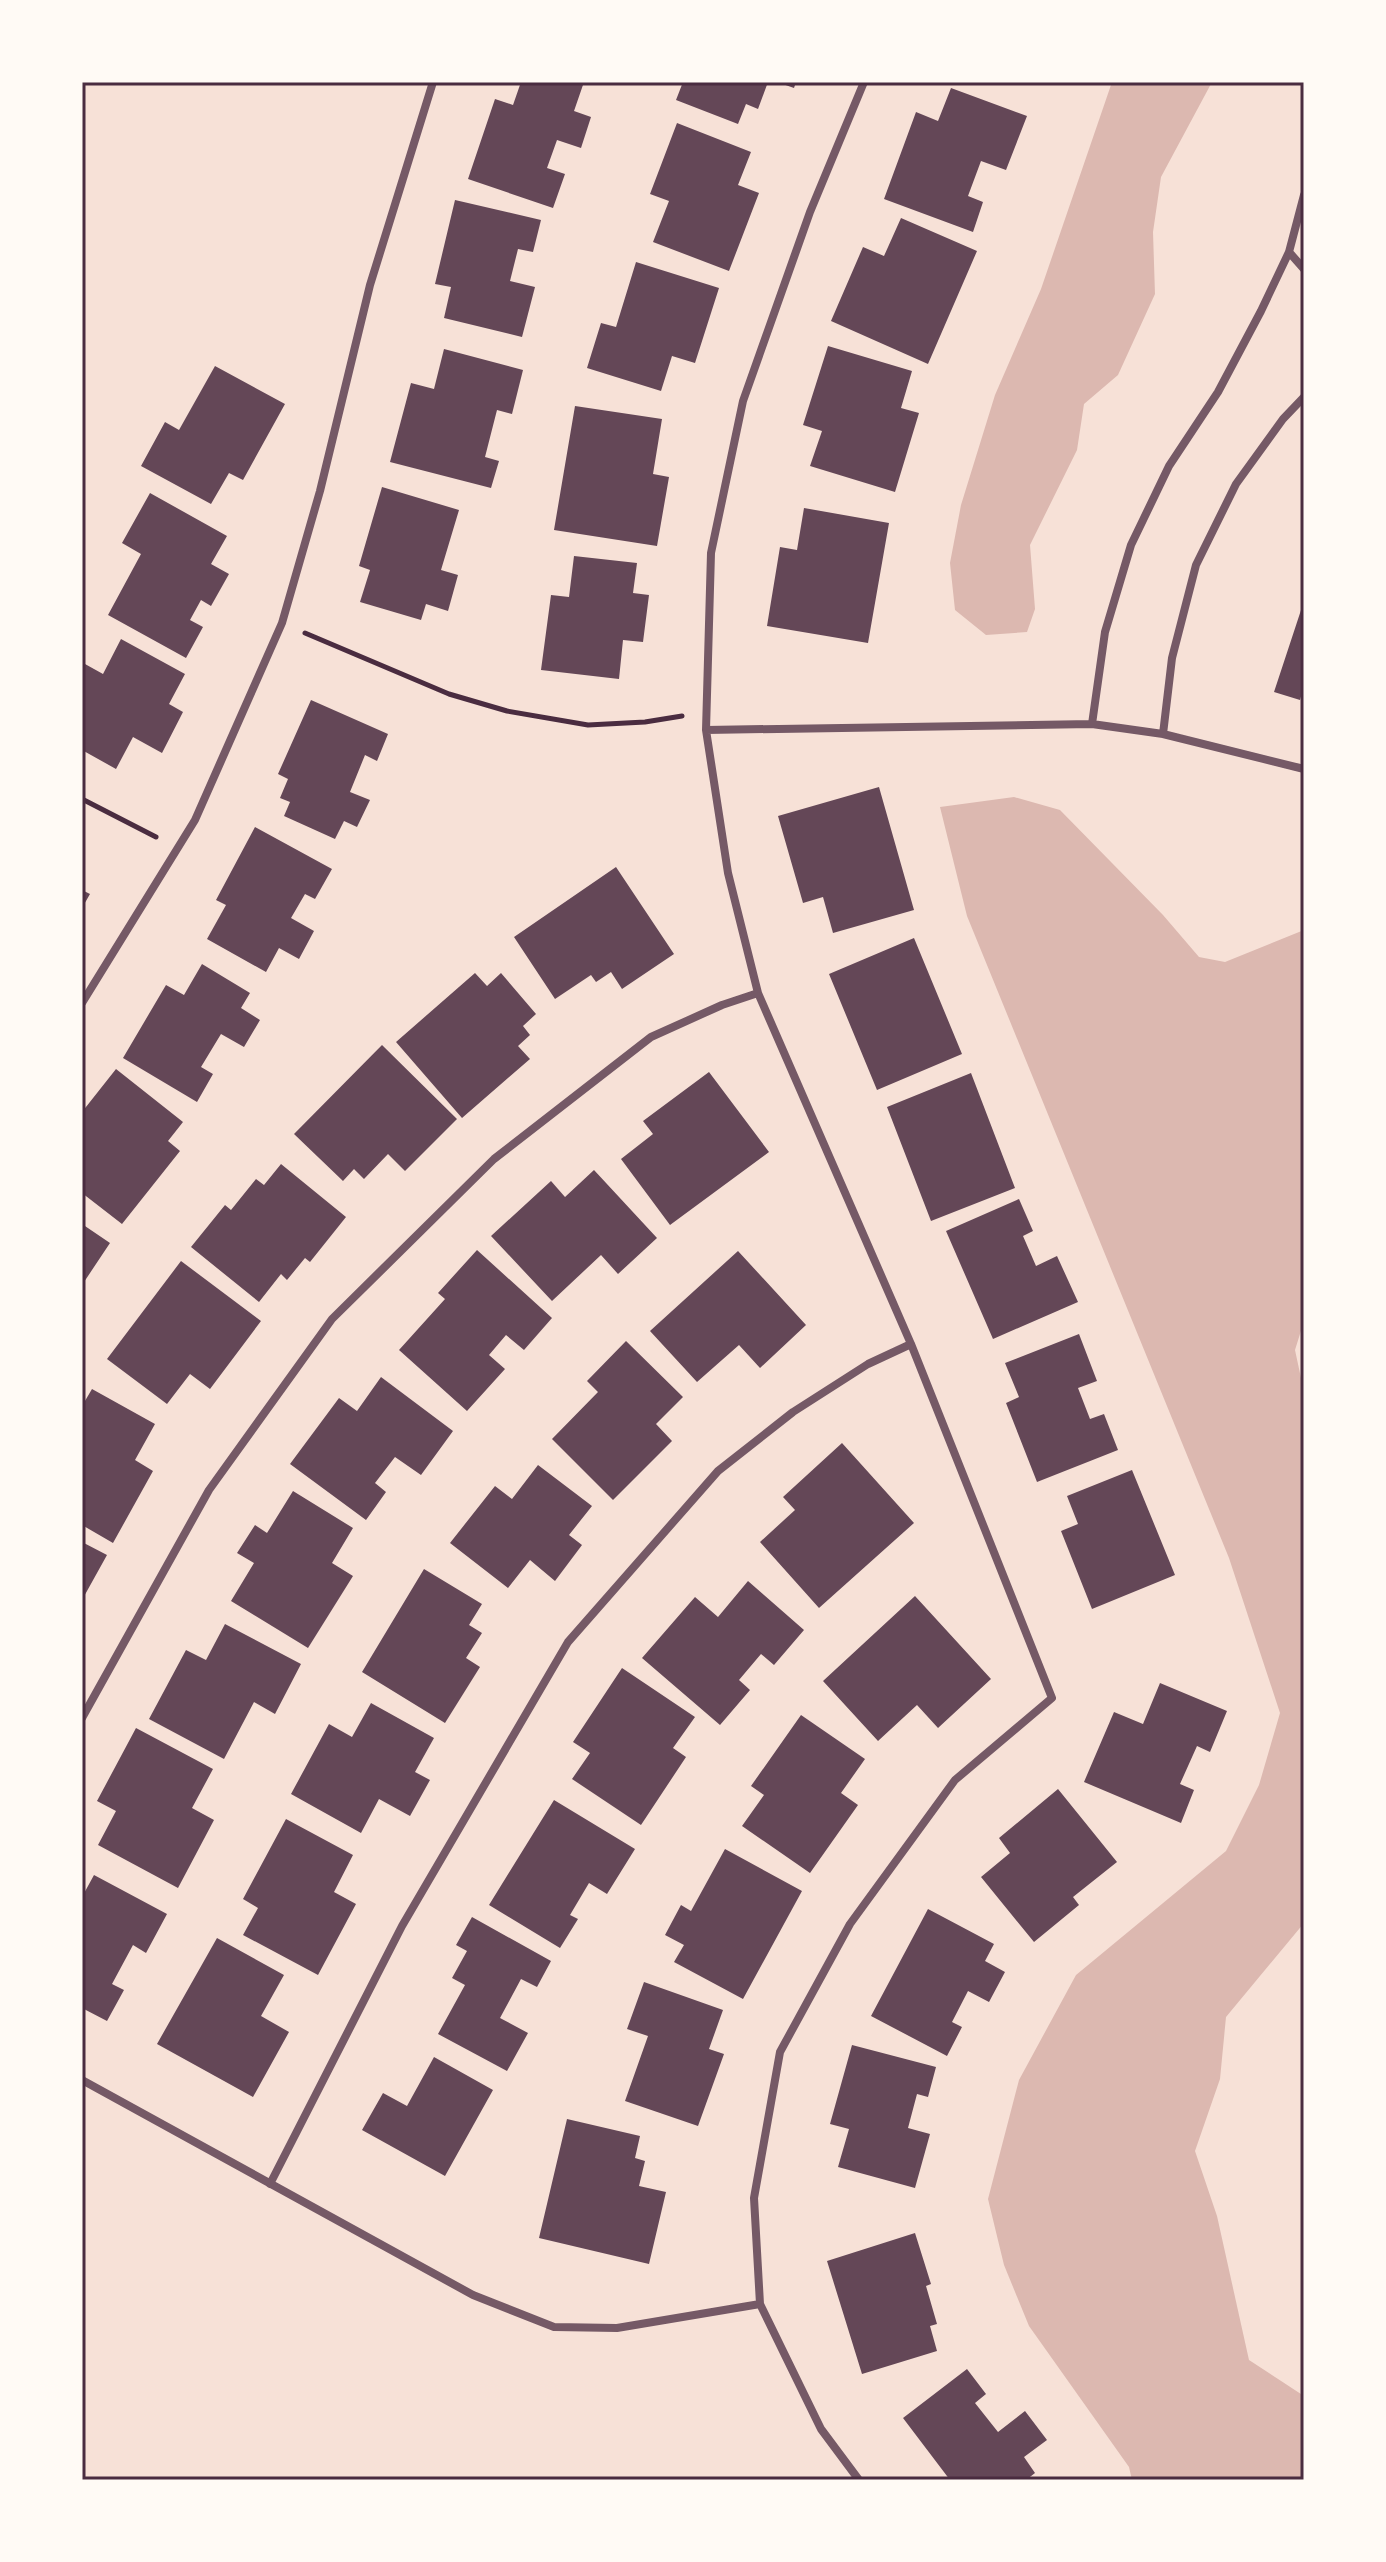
<svg xmlns="http://www.w3.org/2000/svg" width="1386" height="2562" viewBox="0 0 1386 2562" font-family="Rubik,sans-serif">
<style>
.water{fill:#dcb8b0}
.building{fill:#644757}
.lines{fill:none;stroke-linecap:round;stroke-linejoin:round}
.path{stroke:#4a2c40;stroke-width:5}
.minor{stroke:#755966;stroke-width:8}
.neatline{fill:none;stroke:#4a2c40;stroke-width:3}
</style>
<rect width="100%" height="100%" fill="#f7e1d7"/>
<path class="water" d="M 1112,82 L 1212,82 L 1161,177 L 1153,232 L 1155,294 L 1118,375 L 1084,404 L 1077,450 L 1030,545 L 1035,609 L 1027,632 L 986,635 L 955,610 L 950,563 L 961,505 L 995,395 L 1041,289 Z
M 1014,797 L 1060,810 L 1163,915 L 1199,957 L 1225,962 L 1304,930 L 1304,1321 L 1295,1350 L 1304,1392 L 1304,1923 L 1226,2017 L 1220,2079 L 1195,2151 L 1217,2216 L 1249,2360 L 1304,2396 L 1304,2480 L 1132,2480 L 1129,2467 L 1029,2326 L 1004,2265 L 988,2199 L 1019,2080 L 1076,1975 L 1226,1851 L 1259,1785 L 1280,1713 L 1229,1558 L 967,916 L 940,807 Z"/>
<path class="building" d="M 521,82 L 584,82 L 574,111 L 591,117 L 581,148 L 557,140 L 547,168 L 565,174 L 553,208 L 468,179 L 495,99 L 513,105 Z
M 683,82 L 768,82 L 758,109 L 746,104 L 738,124 L 676,100 Z
M 777,82 L 796,82 L 794,88 Z
M 951,88 L 1027,116 L 1006,170 L 981,161 L 968,196 L 983,202 L 973,232 L 884,199 L 916,112 L 938,121 Z
M 677,123 L 751,152 L 738,185 L 759,193 L 729,271 L 653,242 L 669,201 L 650,194 Z
M 455,200 L 541,220 L 533,252 L 518,249 L 510,281 L 535,287 L 522,337 L 444,318 L 451,287 L 435,284 Z
M 901,218 L 977,251 L 928,364 L 831,321 L 863,247 L 884,256 Z
M 636,262 L 719,288 L 695,363 L 672,356 L 661,391 L 587,368 L 601,323 L 616,327 Z
M 828,346 L 912,371 L 901,408 L 919,413 L 895,492 L 810,466 L 822,431 L 803,425 Z
M 444,349 L 523,370 L 512,414 L 497,410 L 485,457 L 499,461 L 491,488 L 390,462 L 411,383 L 434,389 Z
M 215,366 L 285,404 L 243,480 L 229,473 L 211,504 L 141,466 L 165,422 L 179,430 Z
M 575,406 L 662,419 L 653,474 L 669,477 L 657,546 L 554,530 Z
M 382,487 L 459,510 L 441,570 L 458,575 L 448,611 L 426,604 L 421,620 L 360,602 L 370,570 L 359,566 Z
M 150,493 L 227,536 L 211,564 L 229,574 L 211,606 L 201,600 L 190,620 L 203,627 L 186,658 L 108,615 L 141,554 L 122,543 Z
M 804,508 L 889,523 L 868,643 L 767,626 L 780,547 L 797,550 Z
M 574,556 L 637,563 L 633,593 L 649,595 L 643,642 L 623,640 L 619,679 L 541,670 L 551,595 L 569,597 Z
M 1304,601 L 1304,686 L 1300,700 L 1274,692 Z
M 121,639 L 185,674 L 169,704 L 183,712 L 162,753 L 133,737 L 116,769 L 82,750 L 82,669 L 85,664 L 103,674 Z
M 311,700 L 388,734 L 377,761 L 365,755 L 350,792 L 370,800 L 357,827 L 344,821 L 335,839 L 284,816 L 290,802 L 280,798 L 288,779 L 278,774 Z
M 879,787 L 914,910 L 833,933 L 823,897 L 803,903 L 778,816 Z
M 255,827 L 332,869 L 315,899 L 305,894 L 291,918 L 314,931 L 299,959 L 279,948 L 266,972 L 207,939 L 226,905 L 216,900 Z
M 616,867 L 674,954 L 622,989 L 611,972 L 596,982 L 591,975 L 555,999 L 514,937 Z
M 82,890 L 90,894 L 82,908 Z
M 914,938 L 962,1054 L 877,1090 L 829,974 Z
M 202,964 L 250,993 L 241,1008 L 260,1020 L 244,1047 L 221,1034 L 201,1067 L 213,1074 L 197,1102 L 123,1058 L 166,985 L 184,995 Z
M 475,973 L 487,986 L 501,973 L 536,1014 L 523,1026 L 530,1035 L 518,1046 L 530,1059 L 462,1118 L 396,1042 Z
M 382,1045 L 457,1119 L 405,1171 L 388,1154 L 364,1179 L 354,1169 L 343,1181 L 294,1134 Z
M 116,1069 L 183,1122 L 168,1141 L 180,1151 L 122,1224 L 82,1193 L 82,1112 Z
M 709,1072 L 769,1152 L 670,1225 L 621,1159 L 653,1134 L 643,1121 Z
M 971,1073 L 1015,1188 L 931,1221 L 887,1107 Z
M 281,1164 L 346,1217 L 310,1262 L 305,1258 L 287,1280 L 281,1274 L 259,1302 L 191,1247 L 225,1205 L 231,1210 L 256,1179 L 264,1185 Z
M 594,1170 L 657,1238 L 618,1274 L 601,1255 L 552,1301 L 491,1236 L 551,1181 L 565,1197 Z
M 1019,1199 L 1033,1231 L 1023,1236 L 1036,1266 L 1057,1256 L 1078,1302 L 993,1339 L 946,1231 Z
M 82,1224 L 110,1243 L 82,1285 Z
M 477,1250 L 552,1318 L 524,1350 L 506,1335 L 489,1355 L 505,1369 L 467,1411 L 399,1350 L 445,1299 L 438,1293 Z
M 738,1251 L 806,1325 L 760,1368 L 739,1345 L 697,1382 L 650,1331 Z
M 181,1261 L 261,1321 L 210,1389 L 190,1374 L 167,1404 L 107,1359 Z
M 1079,1334 L 1097,1381 L 1078,1388 L 1090,1419 L 1104,1414 L 1118,1450 L 1037,1482 L 1006,1403 L 1019,1397 L 1005,1363 Z
M 626,1341 L 683,1397 L 656,1424 L 672,1441 L 613,1500 L 552,1439 L 598,1392 L 587,1381 Z
M 381,1377 L 453,1431 L 421,1475 L 395,1457 L 375,1483 L 386,1492 L 366,1520 L 290,1464 L 339,1398 L 357,1411 Z
M 92,1389 L 155,1424 L 135,1460 L 153,1471 L 113,1543 L 82,1525 L 82,1406 Z
M 842,1443 L 914,1523 L 819,1608 L 760,1542 L 795,1510 L 783,1497 Z
M 538,1465 L 592,1506 L 569,1535 L 582,1545 L 555,1581 L 530,1560 L 508,1588 L 450,1543 L 495,1486 L 512,1499 Z
M 1132,1470 L 1175,1575 L 1092,1609 L 1061,1531 L 1078,1524 L 1067,1496 Z
M 293,1491 L 353,1528 L 332,1563 L 353,1576 L 308,1648 L 231,1601 L 254,1563 L 237,1553 L 255,1525 L 267,1533 Z
M 82,1542 L 107,1555 L 82,1600 Z
M 424,1569 L 482,1604 L 469,1625 L 482,1633 L 466,1658 L 480,1667 L 445,1723 L 362,1672 Z
M 748,1581 L 804,1630 L 774,1665 L 761,1654 L 739,1680 L 750,1690 L 720,1725 L 642,1658 L 695,1597 L 718,1617 Z
M 915,1596 L 991,1679 L 938,1728 L 917,1705 L 878,1741 L 823,1681 Z
M 225,1624 L 301,1664 L 275,1714 L 254,1702 L 224,1759 L 149,1719 L 186,1650 L 206,1660 Z
M 622,1668 L 695,1717 L 673,1748 L 686,1757 L 641,1825 L 572,1779 L 590,1753 L 573,1742 Z
M 1160,1683 L 1227,1711 L 1210,1752 L 1197,1746 L 1180,1784 L 1194,1790 L 1181,1823 L 1084,1782 L 1114,1712 L 1143,1724 Z
M 371,1703 L 434,1738 L 415,1772 L 430,1780 L 410,1816 L 379,1799 L 361,1833 L 291,1794 L 329,1724 L 352,1737 Z
M 801,1715 L 865,1759 L 841,1793 L 858,1805 L 810,1873 L 742,1826 L 764,1795 L 751,1786 Z
M 136,1728 L 213,1769 L 192,1808 L 214,1820 L 178,1888 L 98,1845 L 116,1811 L 97,1801 Z
M 1058,1789 L 1117,1862 L 1073,1897 L 1079,1905 L 1034,1942 L 981,1877 L 1010,1853 L 999,1838 Z
M 554,1800 L 635,1849 L 607,1894 L 589,1883 L 570,1915 L 578,1919 L 560,1948 L 489,1905 Z
M 286,1819 L 353,1855 L 334,1892 L 356,1904 L 318,1975 L 243,1935 L 258,1908 L 243,1899 Z
M 725,1849 L 802,1891 L 743,1999 L 674,1962 L 684,1945 L 665,1935 L 681,1905 L 691,1911 Z
M 94,1875 L 167,1914 L 146,1953 L 133,1945 L 112,1984 L 124,1990 L 107,2021 L 82,2008 L 82,1897 Z
M 928,1909 L 994,1944 L 985,1961 L 1005,1972 L 989,2002 L 968,1991 L 952,2022 L 962,2027 L 947,2056 L 871,2016 Z
M 472,1917 L 551,1961 L 537,1987 L 521,1979 L 500,2018 L 528,2033 L 507,2071 L 438,2034 L 465,1985 L 452,1978 L 467,1951 L 456,1945 Z
M 217,1938 L 284,1975 L 261,2016 L 289,2032 L 253,2097 L 157,2044 Z
M 644,1982 L 723,2010 L 709,2049 L 724,2054 L 698,2126 L 625,2101 L 648,2036 L 627,2029 Z
M 852,2045 L 936,2067 L 928,2097 L 917,2094 L 908,2128 L 930,2134 L 915,2188 L 838,2167 L 849,2129 L 830,2124 Z
M 434,2057 L 493,2090 L 445,2176 L 362,2130 L 383,2093 L 407,2106 Z
M 567,2119 L 640,2136 L 635,2158 L 645,2161 L 639,2186 L 666,2192 L 649,2264 L 539,2238 Z
M 915,2233 L 931,2284 L 926,2286 L 937,2324 L 930,2326 L 937,2351 L 862,2374 L 827,2261 Z
M 967,2369 L 986,2394 L 975,2403 L 998,2432 L 1025,2411 L 1047,2440 L 1024,2457 L 1035,2473 L 1026,2480 L 950,2480 L 903,2418 Z"/>
<g class="lines">
<path class="path" d="M 305,633 L 449,694 L 507,711 L 588,725 L 645,722 L 682,716
M 82,799 L 156,837"/>
<path class="minor" d="M 1289,252 L 1304,269
M 1092,724 L 1105,632 L 1131,545 L 1169,466 L 1218,392 L 1261,311 L 1289,252 L 1304,195
M 706,730 L 1092,724 L 1163,734 L 1304,769
M 1163,734 L 1172,658 L 1196,565 L 1236,484 L 1283,419 L 1304,397
M 82,1003 L 195,820 L 282,623 L 320,491 L 370,285 L 433,82
M 82,1718 L 209,1490 L 332,1319 L 494,1159 L 651,1037 L 722,1005 L 758,993
M 82,2080 L 473,2295 L 554,2327 L 617,2328 L 760,2304
M 270,2184 L 402,1926 L 568,1642 L 718,1471 L 793,1412 L 868,1364 L 911,1344
M 859,2480 L 821,2429 L 760,2304 L 754,2198 L 780,2052 L 850,1924 L 955,1780 L 1052,1698 L 911,1344 L 758,993 L 728,873 L 706,730 L 711,553 L 743,401 L 810,212 L 864,82"/>
</g>
<rect width="1386" height="2562" fill="none" stroke="#fffaf5" stroke-width="168"/>
<rect x="84" y="84" width="1218" height="2394" class="neatline"/>
</svg>
